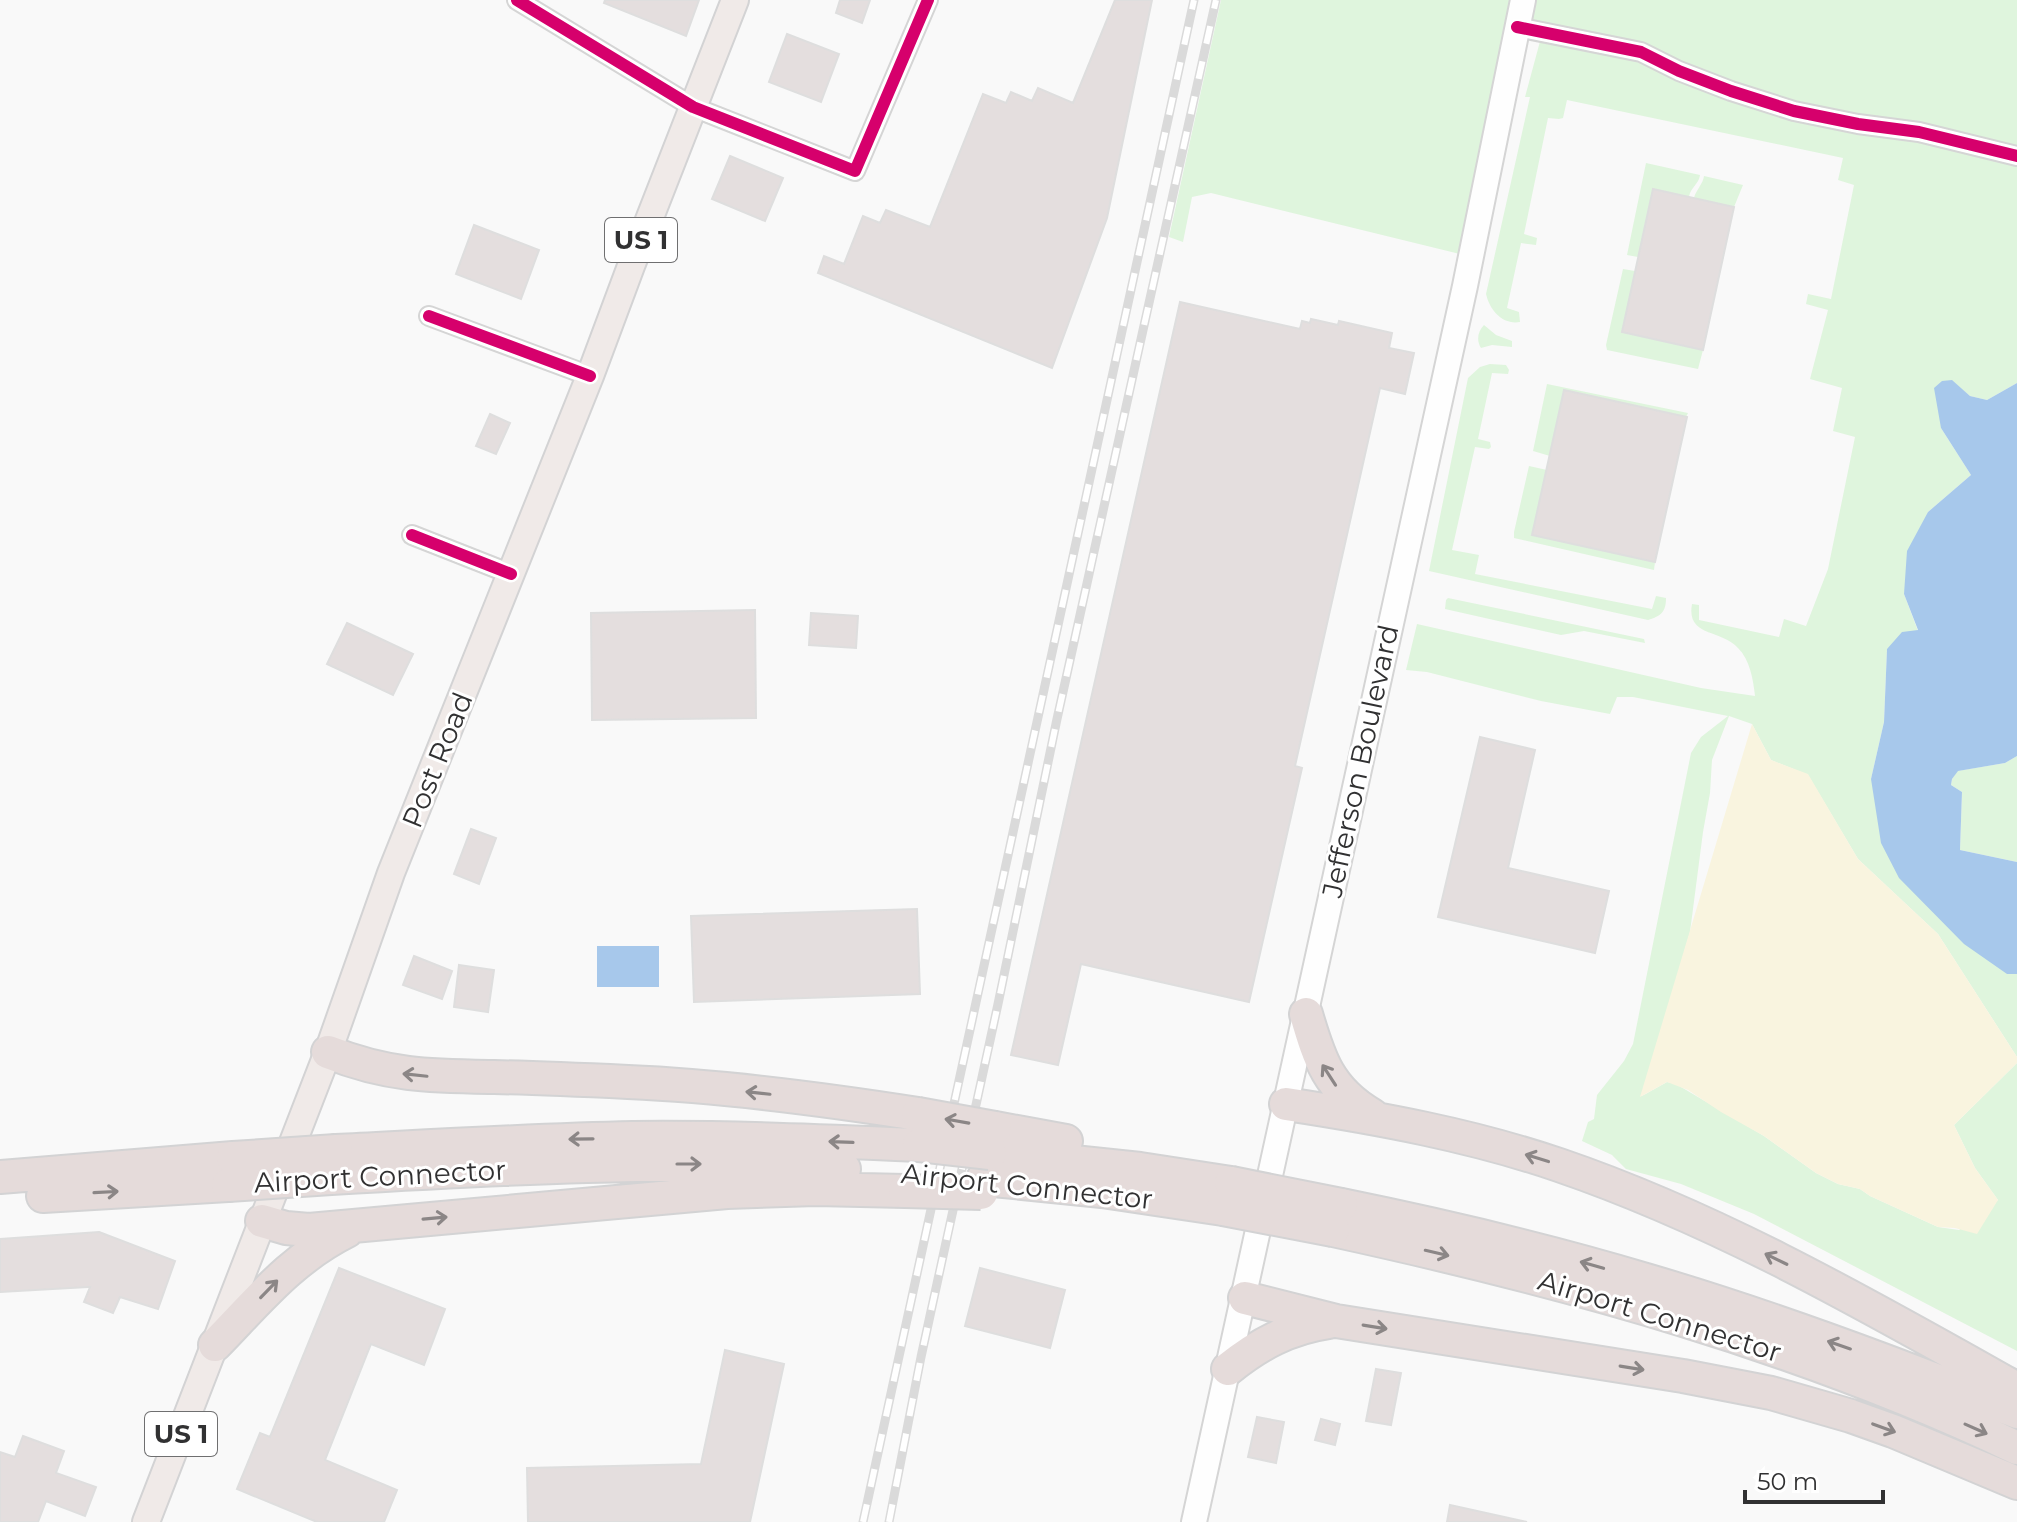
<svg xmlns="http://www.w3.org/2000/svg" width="2017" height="1522" viewBox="0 0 2017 1522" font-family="Montserrat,sans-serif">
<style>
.green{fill:#dff5dd}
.sand{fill:#f9f4df}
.water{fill:#a7c8eb}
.building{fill:#e4dede;stroke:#dedede;stroke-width:2}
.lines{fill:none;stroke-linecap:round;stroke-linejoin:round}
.minor-casing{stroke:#d5d5d5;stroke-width:22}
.secondary-casing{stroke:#d5d5d5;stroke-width:28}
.primary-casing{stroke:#d3d3d4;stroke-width:30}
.motorway-casing{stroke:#d3d3d4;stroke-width:36}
.minor{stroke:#fefefe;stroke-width:18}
.secondary{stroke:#fefefe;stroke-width:24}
.primary{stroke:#f0eae8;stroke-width:26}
.motorway{stroke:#e5dbda;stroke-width:32}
.rail-casing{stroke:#dadada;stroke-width:9}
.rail{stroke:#fff;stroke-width:6;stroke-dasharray:18;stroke-linecap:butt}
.motorway-bridge-casing{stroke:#d3d3d4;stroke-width:36;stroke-linecap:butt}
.motorway-bridge{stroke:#e5dbda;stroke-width:32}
.cycleway-casing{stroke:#fff;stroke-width:17}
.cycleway{stroke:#d6006c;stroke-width:12}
.oneway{stroke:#8b8686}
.labels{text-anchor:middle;stroke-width:6;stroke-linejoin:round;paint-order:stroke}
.shield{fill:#fff;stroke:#6f6f70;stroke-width:2}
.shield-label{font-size:26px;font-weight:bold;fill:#313132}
.street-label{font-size:28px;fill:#313132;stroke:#fff}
</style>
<rect width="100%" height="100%" fill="#f9f9f9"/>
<path class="green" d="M 1221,0 L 2017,0 L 2017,383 L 1987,400 L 1970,396 L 1951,380 L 1941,428 L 1971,475 L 1928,512 L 1904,594 L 1918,631 L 1887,649 L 1884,722 L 1871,779 L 2007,974 L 2017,974 L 2017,1057 L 1938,934 L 1858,859 L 1808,775 L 1771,760 L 1752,724 L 1729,716 L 1712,760 L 1710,793 L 1703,832 L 1690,932 L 1642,1096 L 1667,1082 L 1676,1084 L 1764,1136 L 1816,1173 L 1838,1184 L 1860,1189 L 1870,1196 L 1938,1227 L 1959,1230 L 1998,1200 L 1975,1168 L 1954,1125 L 2017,1063 L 2017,1351 L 1754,1214 L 1681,1184 L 1626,1169 L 1612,1155 L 1582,1141 L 1588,1122 L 1594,1119 L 1597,1095 L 1624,1061 L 1633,1044 L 1691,753 L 1701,737 L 1728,716 L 1633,697 L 1617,697 L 1610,714 L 1541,701 L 1427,672 L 1406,670 L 1417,624 L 1701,688 L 1755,696 C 1753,679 1750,660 1738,648 C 1720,629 1686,637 1692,604 L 1699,605 L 1699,620 L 1779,637 L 1784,619 L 1806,626 L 1828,569 L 1855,437 L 1833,431 L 1842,388 L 1810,379 L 1828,310 L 1806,304 L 1808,294 L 1831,299 L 1854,185 L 1838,180 L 1843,158 L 1567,100 L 1563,118 L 1559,119 L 1548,118 L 1524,234 L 1537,238 L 1536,245 L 1521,243 L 1507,308 L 1519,312 L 1520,322 C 1503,325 1490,311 1486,294 L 1530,97 L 1525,97 L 1542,34 L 1518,26 L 1468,256 L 1211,193 L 1192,197 L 1183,242 L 1169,237 Z
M 1646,163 L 1700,175 C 1699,184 1690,188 1689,197 L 1653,189 L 1638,257 L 1627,255 Z
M 1704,176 L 1743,185 L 1734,207 L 1694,198 C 1696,190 1703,184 1704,176 Z
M 1623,269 L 1635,271 L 1622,332 L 1703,350 L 1698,369 L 1607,350 L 1606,345 Z
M 1484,325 L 1496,335 L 1512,341 L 1512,347 L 1492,345 L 1481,348 C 1476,340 1478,331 1484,325 Z
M 1490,364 L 1506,365 L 1509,370 L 1508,374 L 1492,373 L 1478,439 L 1490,442 L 1491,447 L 1489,449 L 1475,447 L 1452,550 L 1479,555 L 1475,574 L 1652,609 L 1656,596 L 1666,598 C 1666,612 1661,616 1648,620 L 1429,571 L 1468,378 L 1480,367 Z
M 1547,384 L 1688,413 L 1686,417 L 1550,456 L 1533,451 Z
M 1529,466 L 1547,470 L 1655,562 L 1654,570 L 1514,538 L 1514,532 Z
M 1448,598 L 1644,639 L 1645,643 L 1584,631 L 1561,635 L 1445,609 L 1446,600 Z
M 2017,756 L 2017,862 L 1960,850 L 1962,792 L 1951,785 L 1952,779 L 1957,771 L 2005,763 Z"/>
<path class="sand" d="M 1752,724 L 1771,760 L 1808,774 L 1858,859 L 1938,934 L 2017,1057 L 2017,1063 L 1954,1125 L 1975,1168 L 1998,1200 L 1977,1234 L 1955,1228 L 1938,1227 L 1870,1196 L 1860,1189 L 1838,1184 L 1816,1173 L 1764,1136 L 1721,1112 L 1688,1090 L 1667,1082 L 1640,1097 Z"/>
<path class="water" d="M 1952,380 L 1970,396 L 1987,400 L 2017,383 L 2017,756 L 2005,763 L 1958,771 L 1952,779 L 1951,785 L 1962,792 L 1960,850 L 2017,862 L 2017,974 L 2007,974 L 1964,944 L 1899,878 L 1881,843 L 1871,779 L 1884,722 L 1887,649 L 1902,632 L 1918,630 L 1904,594 L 1907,551 L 1928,512 L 1971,475 L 1941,428 L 1934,388 L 1942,381 Z
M 597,946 L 659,946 L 659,987 L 597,987 Z"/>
<path class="building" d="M 605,0 L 699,0 L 686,36 L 604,3 Z
M 840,0 L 870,0 L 862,23 L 836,13 Z
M 1115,0 L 1152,0 L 1107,218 L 1052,368 L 818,273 L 824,256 L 844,264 L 863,216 L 880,223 L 886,210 L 930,227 L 983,94 L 1006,103 L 1011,92 L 1032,101 L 1038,88 L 1073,103 Z
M 787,34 L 839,54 L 821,102 L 769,82 Z
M 730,156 L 783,178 L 765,221 L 712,199 Z
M 1653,189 L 1734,207 L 1703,350 L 1622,332 Z
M 474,225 L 539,250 L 521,299 L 456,274 Z
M 1180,302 L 1300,329 L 1302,321 L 1310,323 L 1311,319 L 1338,325 L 1339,321 L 1392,333 L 1389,348 L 1414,353 L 1405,394 L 1380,388 L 1295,766 L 1302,768 L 1249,1002 L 1081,964 L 1058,1065 L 1011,1055 Z
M 1564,390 L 1687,417 L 1655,562 L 1532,535 Z
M 490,414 L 510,423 L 496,454 L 476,446 Z
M 755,610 L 756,718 L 592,720 L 591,613 Z
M 811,613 L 858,616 L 856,648 L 809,645 Z
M 347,623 L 413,654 L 393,695 L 327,664 Z
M 1480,737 L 1535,750 L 1508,868 L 1609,891 L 1595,953 L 1438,917 Z
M 471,829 L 496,838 L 479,884 L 454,874 Z
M 917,909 L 920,994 L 694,1002 L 691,916 Z
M 414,956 L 452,971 L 442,999 L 403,985 Z
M 459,965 L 494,970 L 488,1012 L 454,1007 Z
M 99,1232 L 175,1261 L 158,1309 L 120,1297 L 113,1313 L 84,1302 L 90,1287 L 88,1287 L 0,1292 L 0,1239 Z
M 339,1268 L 445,1309 L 424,1365 L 371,1344 L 325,1460 L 397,1490 L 384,1522 L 317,1522 L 237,1489 L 260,1433 L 270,1437 Z
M 980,1268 L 1065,1290 L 1050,1348 L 965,1326 Z
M 725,1350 L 784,1364 L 750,1522 L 528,1522 L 527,1468 L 701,1464 Z
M 1376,1369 L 1401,1373 L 1391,1425 L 1366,1421 Z
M 1257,1417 L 1284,1422 L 1276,1463 L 1248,1457 Z
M 1321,1419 L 1340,1424 L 1335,1445 L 1315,1440 Z
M 23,1436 L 64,1451 L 56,1473 L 96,1487 L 85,1516 L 46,1501 L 38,1522 L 0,1522 L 0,1452 L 15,1457 Z
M 1450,1505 L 1527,1522 L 1447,1522 Z"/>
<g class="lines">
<g class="minor-casing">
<path id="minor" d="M 517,0 L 693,107 L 855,171 L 928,0
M 1517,27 L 1641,52 L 1679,71 L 1731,91 L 1794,111 L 1858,124 L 1919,132 L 2017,156
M 429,316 L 590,376
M 412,535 L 511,574"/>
</g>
<g class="secondary-casing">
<path id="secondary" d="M 1194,1522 L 1465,286 L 1523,0"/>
</g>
<g class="primary-casing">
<path id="primary" d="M 146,1522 L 328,1052 L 391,873 L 590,376 L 631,266 L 735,0"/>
</g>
<g class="motorway-casing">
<path id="motorway" d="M 1306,1014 C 1319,1059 1329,1090 1372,1115
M 328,1052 C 389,1076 430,1076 494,1077 C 539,1078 584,1080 628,1082 C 725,1086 822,1099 918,1114
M 1286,1104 C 1378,1118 1471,1135 1559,1165 C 1720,1220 1869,1306 2017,1389
M 995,1128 L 1066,1141
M 336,1151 C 435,1146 534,1140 633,1138 C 729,1137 824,1141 919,1145
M 990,1153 L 1140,1169 L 1231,1183
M 0,1177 L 233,1158
M 331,1178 C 502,1168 672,1159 844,1169
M 983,1179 L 1102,1191 L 1223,1209
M 43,1196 L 228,1185
M 1341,1205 C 1444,1226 1546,1250 1646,1280 C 1772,1317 1895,1363 2017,1412
M 262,1221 L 286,1228 L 309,1230 L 727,1192 L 816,1189 L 905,1191
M 1333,1230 C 1567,1281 1801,1345 2017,1448
M 1245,1298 L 1336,1321 L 1683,1376 L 1771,1393 L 1851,1416 L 1893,1431 L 2017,1483
M 215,1345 C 258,1301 291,1259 347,1231
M 1228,1369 C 1259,1344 1289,1328 1329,1322"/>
</g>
<use href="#minor" class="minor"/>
<use href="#secondary" class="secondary"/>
<use href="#primary" class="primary"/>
<use href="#motorway" class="motorway"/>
<g class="rail-casing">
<path id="rail" d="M 863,1522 L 1194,0
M 889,1522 L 921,1357 L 998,1004 L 1057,719 L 1216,0"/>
</g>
<use href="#rail" class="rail"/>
<g class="motorway-bridge-casing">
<path id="motorway-bridge" d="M 918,1114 L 995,1128
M 919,1145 L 990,1153
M 233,1158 L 336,1151
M 1231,1183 L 1341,1205
M 228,1185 L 331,1178
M 905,1191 L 981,1193
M 1223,1209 L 1333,1230"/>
</g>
<use href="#motorway-bridge" class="motorway-bridge"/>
<g class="cycleway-casing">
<path id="cycleway" d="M 517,0 L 693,107 L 855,171 L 928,0
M 1517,27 L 1641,52 L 1679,71 L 1731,91 L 1794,111 L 1858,124 L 1919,132 L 2017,156
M 429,316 L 590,376
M 412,535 L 511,574"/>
</g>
<use href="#cycleway" class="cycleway"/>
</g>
<defs><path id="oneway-shaft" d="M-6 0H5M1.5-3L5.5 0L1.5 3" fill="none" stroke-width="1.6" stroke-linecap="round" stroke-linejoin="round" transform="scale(2)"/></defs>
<g class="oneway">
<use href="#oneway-shaft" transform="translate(415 1075) rotate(-174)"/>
<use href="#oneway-shaft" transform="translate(1329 1075) rotate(-123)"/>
<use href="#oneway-shaft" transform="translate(758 1093) rotate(-174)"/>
<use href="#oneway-shaft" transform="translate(957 1121) rotate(-170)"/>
<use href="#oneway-shaft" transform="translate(581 1139) rotate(179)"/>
<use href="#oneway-shaft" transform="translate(841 1142) rotate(-178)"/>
<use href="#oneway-shaft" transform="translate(1537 1158) rotate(-163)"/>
<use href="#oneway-shaft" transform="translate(689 1164)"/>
<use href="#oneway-shaft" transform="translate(106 1192) rotate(-3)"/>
<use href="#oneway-shaft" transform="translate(435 1218) rotate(-5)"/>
<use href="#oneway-shaft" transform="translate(1437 1253) rotate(13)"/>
<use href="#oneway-shaft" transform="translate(1776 1259) rotate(-154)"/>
<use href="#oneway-shaft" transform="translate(1592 1265) rotate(-164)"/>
<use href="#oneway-shaft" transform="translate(269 1289) rotate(-46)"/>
<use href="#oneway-shaft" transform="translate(1375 1327) rotate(9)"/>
<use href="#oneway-shaft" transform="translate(1839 1345) rotate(-161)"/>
<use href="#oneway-shaft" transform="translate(1632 1368) rotate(9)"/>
<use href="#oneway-shaft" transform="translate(1884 1428) rotate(20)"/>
<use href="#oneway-shaft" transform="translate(1976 1429) rotate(24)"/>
</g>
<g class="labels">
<g class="shield">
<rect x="605" y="218" width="72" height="44" rx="6"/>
<rect x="145" y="1412" width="72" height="44" rx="6"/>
</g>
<g class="shield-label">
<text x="641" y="249">US 1</text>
<text x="181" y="1443">US 1</text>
</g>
<g class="street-label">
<text transform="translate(437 760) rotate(-68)" y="10">Post Road</text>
<text transform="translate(1360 761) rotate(-78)" y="10">Jefferson Boulevard</text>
<text transform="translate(380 1176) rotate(-3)" y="10">Airport Connector</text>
<text transform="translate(1027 1186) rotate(6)" y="10">Airport Connector</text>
<text transform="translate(1660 1316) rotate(17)" y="10">Airport Connector</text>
</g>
</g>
<path d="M1745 1490v12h138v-12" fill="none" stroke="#313132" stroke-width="4"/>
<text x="1757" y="1490" font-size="24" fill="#313132" stroke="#ffffff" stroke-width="6" paint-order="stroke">50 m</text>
</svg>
